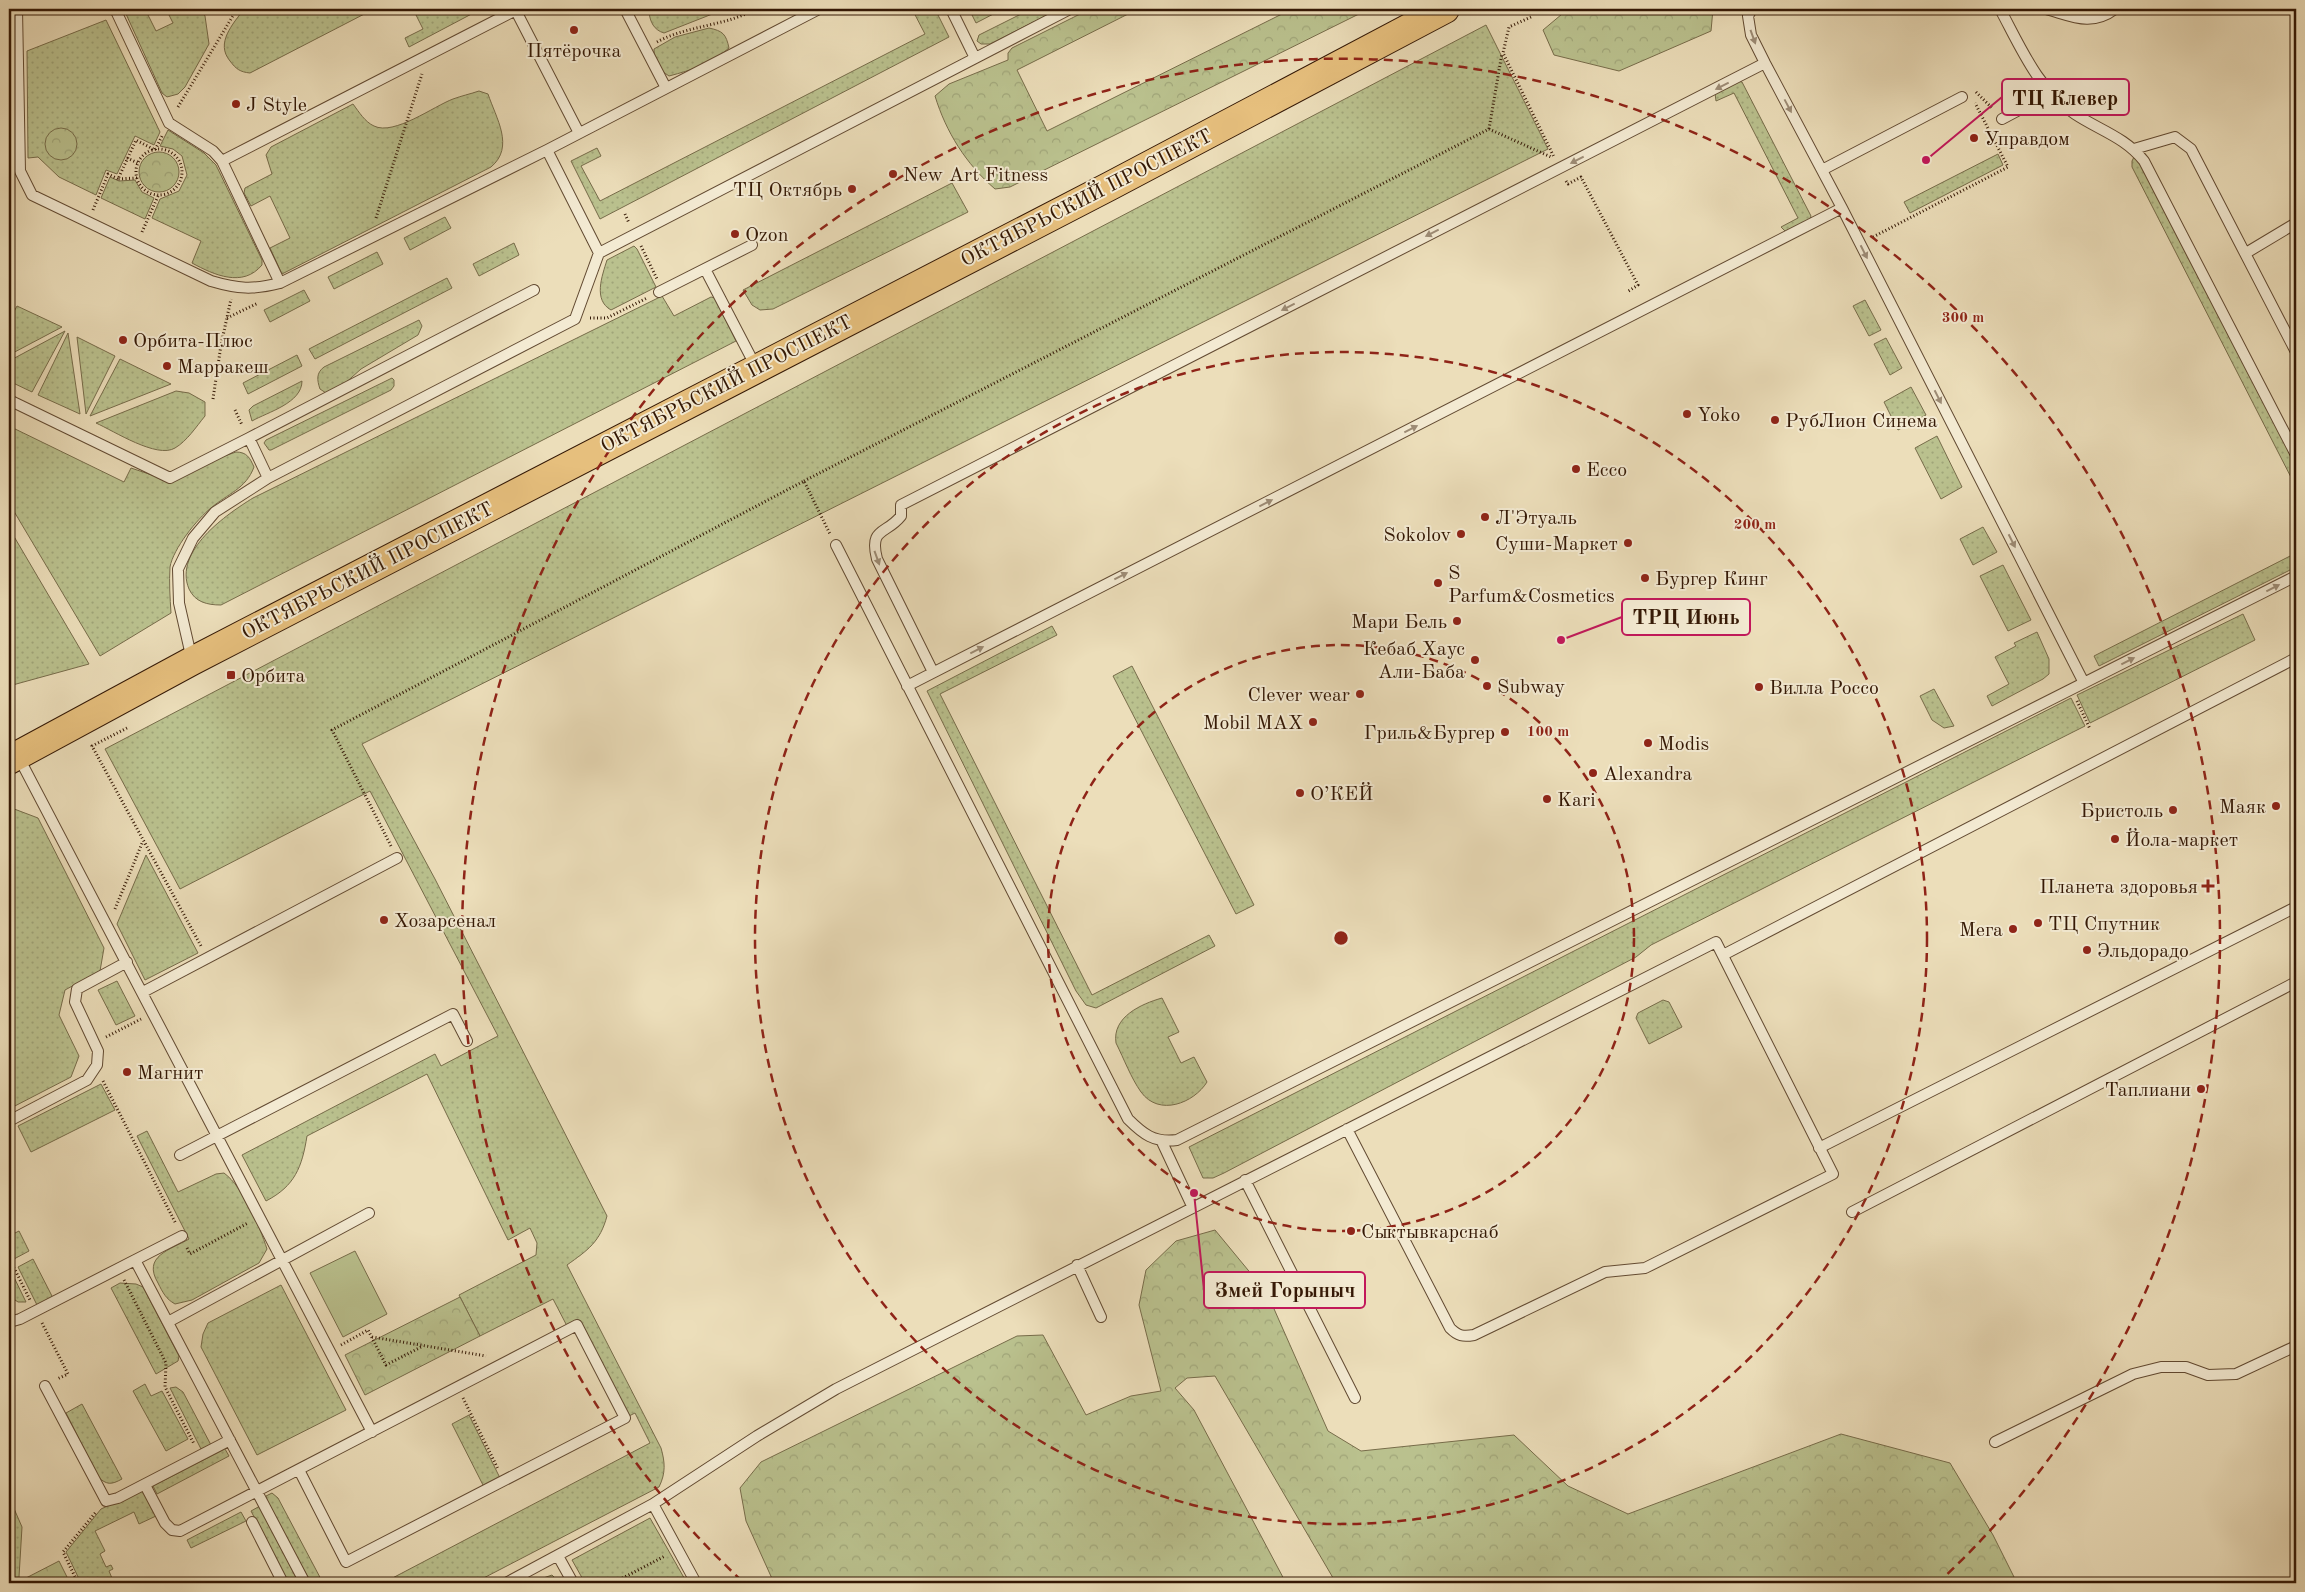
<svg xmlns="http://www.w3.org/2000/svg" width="2305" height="1592" viewBox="0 0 2305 1592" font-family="'Old Standard TT',serif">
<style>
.grass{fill:url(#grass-dots);stroke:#776c4a}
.forest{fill:url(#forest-crowns);stroke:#776c4a}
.garden{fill:#bac18e;stroke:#776c4a}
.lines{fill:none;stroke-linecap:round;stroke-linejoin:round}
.service-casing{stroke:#624a32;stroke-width:12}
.primary-casing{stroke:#341805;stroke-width:30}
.path{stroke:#341805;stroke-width:3;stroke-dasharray:1 2.5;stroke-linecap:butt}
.service{stroke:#f3ead2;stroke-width:10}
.primary{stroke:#e6bf7d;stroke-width:28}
.oneway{fill:#9d8c76}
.ring{fill:none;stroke:#8f2418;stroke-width:2.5;stroke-dasharray:9 6}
.poi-dot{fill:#8f2418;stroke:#f3ead2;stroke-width:2}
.labels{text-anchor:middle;stroke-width:4;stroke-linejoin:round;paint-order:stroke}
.poi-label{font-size:20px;fill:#341805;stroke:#f3ead2;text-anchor:start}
.street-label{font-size:20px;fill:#341805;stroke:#f3ead2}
.centre{fill:#8f2418;stroke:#f3ead2;stroke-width:2.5}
.ring-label{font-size:15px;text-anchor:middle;font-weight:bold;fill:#8f2418;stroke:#f3ead2;stroke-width:4;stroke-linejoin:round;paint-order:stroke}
.leader{fill:none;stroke:#c2185b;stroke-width:2}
.callout-dot{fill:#c2185b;stroke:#f3ead2;stroke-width:2}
.callout{fill:#f3ead2;stroke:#c2185b;stroke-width:2}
.callout-label{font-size:21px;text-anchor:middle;font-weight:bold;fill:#341805}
</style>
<defs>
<pattern id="grass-dots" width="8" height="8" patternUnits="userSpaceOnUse" patternTransform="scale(1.25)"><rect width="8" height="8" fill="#bac18e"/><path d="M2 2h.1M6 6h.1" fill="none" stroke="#a0a579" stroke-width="1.8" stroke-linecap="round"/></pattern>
<pattern id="forest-crowns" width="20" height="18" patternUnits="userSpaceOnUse" patternTransform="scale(1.25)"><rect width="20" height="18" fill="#bac18e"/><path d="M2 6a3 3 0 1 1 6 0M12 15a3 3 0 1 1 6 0" fill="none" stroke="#a0a579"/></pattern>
</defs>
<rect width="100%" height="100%" fill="#ecdeba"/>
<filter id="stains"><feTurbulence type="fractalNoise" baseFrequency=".004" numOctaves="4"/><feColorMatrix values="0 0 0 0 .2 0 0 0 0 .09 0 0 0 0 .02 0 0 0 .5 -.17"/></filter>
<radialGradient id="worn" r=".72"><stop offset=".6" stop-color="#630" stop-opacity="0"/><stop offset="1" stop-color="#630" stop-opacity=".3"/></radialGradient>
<path class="grass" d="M 137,9 L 145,9 L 156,31 L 173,23 L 166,9 L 201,9 L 205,16 L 209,44 L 185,87 L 178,94 L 167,97 L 162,93 L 126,14 Z
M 244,9 L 374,9 L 250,73 C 240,72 236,69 230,61 C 215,43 233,24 244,9 Z
M 413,9 L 481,9 L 409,47 L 405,38 L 423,29 Z
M 656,9 L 725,9 L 664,33 C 654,30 650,22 649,12 Z
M 912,9 L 935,9 L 949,37 L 600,219 L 571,161 L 597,148 L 601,156 L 581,166 L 600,201 L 925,34 Z
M 969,9 L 1003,9 L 976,23 Z
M 1031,9 L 1059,9 L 990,44 L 981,44 L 977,41 L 979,35 Z
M 106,20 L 160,132 L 154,145 L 135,136 L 117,174 L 106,170 L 96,195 L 59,177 L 38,157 L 28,158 L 27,51 Z
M 1486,25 L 1548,149 L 362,744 L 435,879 L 607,1216 C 600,1242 588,1250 567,1265 L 661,1448 C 665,1462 666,1473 659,1487 L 474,1583 L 383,1583 L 650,1443 L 635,1413 L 629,1416 L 579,1320 L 567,1326 L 553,1299 L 480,1336 L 459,1295 L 536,1255 L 537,1243 L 530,1228 L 508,1240 L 427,1074 L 307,1136 C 302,1167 295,1186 266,1201 L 242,1155 L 435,1054 L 441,1066 L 498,1036 L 370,791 L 180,889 L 105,749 Z
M 709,28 C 723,31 726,34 729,48 C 711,64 692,70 669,76 C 658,69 654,62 654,49 L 675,37 Z
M 1738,81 L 1742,82 L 1811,216 L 1809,221 L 1786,232 L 1781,227 L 1798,218 L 1734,93 L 1716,101 L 1715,93 Z
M 479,91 L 488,94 C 496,118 515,147 491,167 L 282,274 L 270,248 L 290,238 L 270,196 L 251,206 L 244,193 L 245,188 L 272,174 L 266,155 L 271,147 L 353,104 C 359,112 365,122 374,126 C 394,136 434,106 453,99 C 461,96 470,94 479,91 Z
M 168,130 L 204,153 L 216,165 L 262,260 L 262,265 C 243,288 214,275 192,263 L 201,241 L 152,218 L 160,199 L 179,191 L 187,175 L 182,156 L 173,149 L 160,146 Z
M 1998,154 L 2003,165 L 1910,213 L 1904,202 Z
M 2135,155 L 2143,164 L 2296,461 L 2296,487 L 2132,167 L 2132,161 Z
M 110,177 L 119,181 L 135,180 L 142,192 L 154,198 L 145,219 L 101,198 Z
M 952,183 L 968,212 L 773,309 L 760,310 L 752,305 L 743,290 Z
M 445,217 L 451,228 L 410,250 L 404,238 Z
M 514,243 L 519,255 L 479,276 L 473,264 Z
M 634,246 L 637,249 L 656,287 L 611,310 C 593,300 602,276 607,260 Z
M 377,252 L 383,264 L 334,289 L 328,277 Z
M 447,278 L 452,288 L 315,359 L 309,349 Z
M 304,290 L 310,301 L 270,322 L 264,310 Z
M 662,296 L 674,316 L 711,297 L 715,298 L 736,341 L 221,605 C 207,605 195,602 189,589 C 173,551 227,514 253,498 Z
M 1865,300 L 1881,330 L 1869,336 L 1853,306 Z
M 17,306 L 62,327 L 9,355 L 9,321 Z
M 419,320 L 422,326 L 418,335 L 361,369 L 342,386 L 326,393 L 320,389 C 317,380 316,373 324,367 Z
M 65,331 L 32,392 L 9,381 L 9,361 Z
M 68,333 L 80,414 L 38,395 Z
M 77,337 L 115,356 L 86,414 Z
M 1886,338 L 1902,368 L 1890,375 L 1874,344 Z
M 297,355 L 302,366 L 248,394 L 243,383 Z
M 120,359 L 171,384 L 90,416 Z
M 392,378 L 394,380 L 394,386 L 391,390 L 271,450 L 269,450 L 264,443 L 266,440 Z
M 302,381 C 302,403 268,412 252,421 L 249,410 L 253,406 Z
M 1911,387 L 1926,415 L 1898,430 L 1884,402 Z
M 176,391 L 189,393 L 205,402 L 205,416 C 196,427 187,441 175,448 C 157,459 114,431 96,423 Z
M 9,426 L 124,482 L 131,468 L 161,478 L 236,452 C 247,452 250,458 254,467 C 246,489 227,494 211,508 C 197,519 173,549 170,567 C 169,582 170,598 171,613 L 100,656 L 9,503 Z
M 1937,436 L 1962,487 L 1941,499 L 1915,448 Z
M 1983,527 L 1997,552 L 1973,565 L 1960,539 Z
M 9,528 L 89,664 L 9,686 Z
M 2296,553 L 2296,567 L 2099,666 L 2094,656 Z
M 2003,565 L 2031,620 L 2008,631 L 1980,576 Z
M 2243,614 L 2255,640 L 2090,723 L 2077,695 Z
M 1052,626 L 1057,635 L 940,694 L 1092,995 L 1209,935 L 1215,946 L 1096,1008 L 1086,1005 L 1076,991 L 927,691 Z
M 2037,632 L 2049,659 L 2049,674 L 2043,679 L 1992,706 L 1987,696 L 2009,684 L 1995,657 L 2016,646 L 2014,643 Z
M 1132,666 L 1254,905 L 1236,914 L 1113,676 Z
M 1934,689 L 1954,726 L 1944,728 L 1932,720 L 1920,696 Z
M 2071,698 L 2085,726 L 1651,945 L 1636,957 L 1224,1173 L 1213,1178 L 1203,1178 L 1189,1147 Z
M 9,807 L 38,818 L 104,948 L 100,971 L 65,990 L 59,1015 L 79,1056 L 71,1077 L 9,1109 Z
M 146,855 L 198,953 L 145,980 L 117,924 Z
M 117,981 L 135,1016 L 116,1025 L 98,990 Z
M 1162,998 L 1179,1032 L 1168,1037 L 1181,1063 L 1194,1057 L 1207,1082 C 1194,1103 1159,1117 1141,1092 C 1131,1078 1124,1059 1116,1043 C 1112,1017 1141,1004 1162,998 Z
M 1663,1000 L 1669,1002 L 1682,1027 L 1649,1044 L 1636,1018 L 1638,1013 Z
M 101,1084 L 115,1110 L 31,1152 L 18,1126 Z
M 147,1131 L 178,1192 L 216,1174 L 224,1173 C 244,1188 259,1225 267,1249 L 259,1263 L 192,1300 L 175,1304 C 166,1299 163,1293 158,1283 C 142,1256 170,1250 189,1239 L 137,1136 Z
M 19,1231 L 29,1251 L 14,1259 L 9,1249 L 9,1236 Z
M 33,1259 L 53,1298 L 37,1305 L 18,1267 Z
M 9,1267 L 26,1302 L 18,1302 L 9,1296 Z
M 120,1283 L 136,1284 L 143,1287 L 179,1356 L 178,1361 L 156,1374 L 111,1288 Z
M 281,1285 L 346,1410 L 257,1455 L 201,1347 L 203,1334 L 208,1323 Z
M 145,1384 L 151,1396 L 162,1391 L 188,1439 L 166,1451 L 133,1391 Z
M 176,1387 L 183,1392 L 211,1445 L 201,1449 L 170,1388 Z
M 82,1404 L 122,1479 C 111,1485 107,1485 98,1477 L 66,1413 Z
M 469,1415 L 500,1478 L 484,1487 L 452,1424 Z
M 225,1449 L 229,1456 L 157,1494 L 153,1486 Z
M 143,1490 L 156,1516 L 139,1524 L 134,1512 L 95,1531 L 105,1551 L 100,1554 L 106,1567 L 111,1565 L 113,1569 L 109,1571 L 114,1583 L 81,1583 L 66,1552 L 101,1509 Z
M 272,1493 L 278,1498 L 323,1583 L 311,1583 L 266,1500 L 266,1496 Z
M 9,1497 L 22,1527 L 19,1577 L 22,1583 L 9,1583 Z
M 260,1506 L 299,1583 L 288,1583 L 251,1511 Z
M 241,1512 L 246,1521 L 191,1548 L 187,1540 Z
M 650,1518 L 687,1583 L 585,1583 L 572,1560 Z
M 552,1575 L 560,1583 L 529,1583 Z"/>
<path class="forest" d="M 1090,9 L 1138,9 L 1017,70 L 1047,131 L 1292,9 L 1369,9 L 1010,187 L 995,189 C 966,164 946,132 935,96 L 949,84 L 1008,60 L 1008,53 L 1012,48 Z
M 1568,9 L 1713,9 L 1711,31 L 1619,71 L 1554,55 L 1543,30 Z
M45 144a16 16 0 1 1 32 0a16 16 0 1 1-32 0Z
M139 172a20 20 0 1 1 40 0a20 20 0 1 1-40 0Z
M 1215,1230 L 1267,1293 L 1328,1431 L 1361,1451 L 1514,1435 L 1568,1486 L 1628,1514 L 1841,1434 L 1950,1463 L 1993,1535 L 2017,1583 L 1336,1583 L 1215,1376 L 1187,1378 L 1175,1388 L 1194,1410 L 1286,1583 L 774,1583 L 746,1521 L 740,1488 L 761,1462 L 1017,1336 L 1043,1335 L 1086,1415 L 1131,1396 L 1161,1391 L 1139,1305 L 1146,1270 L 1176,1241 Z
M 460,1297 L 480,1336 L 365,1395 L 345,1355 Z
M 59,1561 L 70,1583 L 29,1583 L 26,1578 Z"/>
<path class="garden" d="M 355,1251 L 387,1314 L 343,1337 L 310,1273 Z"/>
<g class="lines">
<g class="service-casing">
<path id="service" d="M 17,9 L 20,171 L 32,195 L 211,281 C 238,289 253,290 280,283 L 547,150 L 819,9
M 115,9 L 169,123 L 213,151 L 222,161 L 280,283
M 515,9 L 579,133
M 625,9 L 666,88
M 951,9 L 975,58
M 1752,9 L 1748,16 L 1751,35 L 1765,63 L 1842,208 L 2084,683
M 2000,9 C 2020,46 2038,90 2075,114 C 2099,130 2125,137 2144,161 L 2296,455
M 2046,9 C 2072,16 2091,27 2115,9
M 2002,119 L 2051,93
M 2134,149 L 2175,137 L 2191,149 L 2296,352
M 547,150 L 599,253
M 222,161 L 516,10
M 1822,170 L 1962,97
M 2246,253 L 2296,223
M 705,269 L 756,367
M 659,292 L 752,245
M 9,400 L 170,478 L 249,438 L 268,478 L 575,319 L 599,253 L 1070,9
M 249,438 L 534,290
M 836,545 L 1128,1119 C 1143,1134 1154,1143 1177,1140 L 2296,576
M 192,660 L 179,603 L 178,569 L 193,538 L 215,512 L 268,478
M 933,672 L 877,559 C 869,527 886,535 901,516 L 901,505 L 1765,63
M 907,686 L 1842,208
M 18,756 L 372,1432
M 1723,955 L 2296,658
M 143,992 L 397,858
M 9,1121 L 87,1080 L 97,1065 L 98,1051 L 75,1002 L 77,989 L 127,962
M 1162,1142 L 1192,1206
M 1819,1148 L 2296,907
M 180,1155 L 453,1014 L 467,1041
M 1245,1180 L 1355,1398
M 1852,1212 L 2296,982
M 135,1260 L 182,1236
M 1077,1265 L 1101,1317
M 9,1317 L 13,1321 L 20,1319 L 135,1260 L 305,1583
M 168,1322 L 369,1213
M 45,1386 L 106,1501 L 118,1498 L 230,1440
M 1995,1442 L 2133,1374 L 2161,1367 L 2186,1367 L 2208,1375 L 2236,1374 L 2296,1346
M 145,1485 L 165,1523 L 172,1530 L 180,1531 L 577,1325 L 625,1418 L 346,1562 L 299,1470
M 653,1504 L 696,1583
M 252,1522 L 283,1583
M 558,1556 L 573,1583
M 506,1583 L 653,1504 L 757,1436 L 836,1389 L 1716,942 L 1833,1174 L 1645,1268 L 1605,1272 L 1474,1335 C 1463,1337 1458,1336 1450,1328 L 1347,1129"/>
</g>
<g class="primary-casing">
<path id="primary" d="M 9,760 L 192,661 L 1110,186 L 1445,9"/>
</g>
<path class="path" d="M 833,13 L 842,9
M 1531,17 L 1509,27 L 1503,53 L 1554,157
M 657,42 C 688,25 727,26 755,9
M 1976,92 L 1993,109
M 178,107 L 237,9
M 1489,129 L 1502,53
M136 172a23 23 0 1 1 46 0a23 23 0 1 1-46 0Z
M 127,158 L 138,163
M 137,178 L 118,179 L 136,140 L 155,150 L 163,134
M 1566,181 L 1568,184 L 1581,177 L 1638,285 L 1627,292
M 93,210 L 108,174 L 118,179
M 625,214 L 629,223
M 376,218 L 422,74
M 142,232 L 158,196
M 1873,237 L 2008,167 L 1975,103
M 641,246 L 657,279
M 227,318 L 258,303
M 590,318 L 607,318 L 647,298
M 213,399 L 221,345 L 231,299
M 235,410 L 242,425
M 804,481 L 1489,129 L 1551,157
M 2077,701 L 2090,729
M 127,728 L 92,746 L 201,946
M 391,846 L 332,730 L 804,481 L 830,534
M 115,909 L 143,841
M 106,1037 L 141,1019
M 103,1081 L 176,1224
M 187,1248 L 190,1254 L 248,1223
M 9,1258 L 30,1300
M 124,1280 L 166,1363 L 165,1387 L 194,1444
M 42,1323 L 68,1374 L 57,1379
M 372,1337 L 486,1356
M 341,1345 L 368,1330 L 386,1365 L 423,1346
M 463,1398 L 498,1469
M 78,1583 L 63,1552 L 96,1512
M 613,1583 L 665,1556"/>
<use href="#service" class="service"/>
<use href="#primary" class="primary"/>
</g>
<defs><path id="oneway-solid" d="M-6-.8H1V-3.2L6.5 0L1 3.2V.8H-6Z" transform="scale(1.25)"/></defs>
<g class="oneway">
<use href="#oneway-solid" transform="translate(1753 37) rotate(70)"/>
<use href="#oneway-solid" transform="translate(1722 86) rotate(153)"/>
<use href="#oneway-solid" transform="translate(1788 106) rotate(62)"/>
<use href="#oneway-solid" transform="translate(1577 160) rotate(153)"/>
<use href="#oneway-solid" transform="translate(1432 233) rotate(153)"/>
<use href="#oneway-solid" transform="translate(1864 252) rotate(63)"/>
<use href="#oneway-solid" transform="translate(1288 307) rotate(153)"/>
<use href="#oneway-solid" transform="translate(1938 397) rotate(63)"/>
<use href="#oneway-solid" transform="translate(1411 429) rotate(-27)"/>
<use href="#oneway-solid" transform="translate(1266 503) rotate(-27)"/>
<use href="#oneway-solid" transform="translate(2012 541) rotate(63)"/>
<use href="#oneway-solid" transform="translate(877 558) rotate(70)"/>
<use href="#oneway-solid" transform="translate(1121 576) rotate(-27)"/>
<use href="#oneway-solid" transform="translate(2273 588) rotate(-27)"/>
<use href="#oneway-solid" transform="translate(977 650) rotate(-27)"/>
<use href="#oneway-solid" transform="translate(2128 661) rotate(-27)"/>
</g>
<g class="ring">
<circle cx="1341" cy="938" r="293"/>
<circle cx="1341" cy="938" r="586"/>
<path d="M742 1581A879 879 0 1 1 1940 1581"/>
</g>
<g class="poi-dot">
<circle cx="574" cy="30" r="5"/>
<circle cx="236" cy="104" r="5"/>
<circle cx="1974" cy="138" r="5"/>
<circle cx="893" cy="174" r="5"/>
<circle cx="852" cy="189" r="5"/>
<circle cx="735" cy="234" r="5"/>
<circle cx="123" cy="340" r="5"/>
<circle cx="167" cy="366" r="5"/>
<circle cx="1687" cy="414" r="5"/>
<circle cx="1775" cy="420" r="5"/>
<circle cx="1576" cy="469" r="5"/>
<circle cx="1485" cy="517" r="5"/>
<circle cx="1461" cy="534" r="5"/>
<circle cx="1628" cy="543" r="5"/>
<circle cx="1645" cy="578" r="5"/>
<circle cx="1438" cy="583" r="5"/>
<circle cx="1457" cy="621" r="5"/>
<circle cx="1475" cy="660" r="5"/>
<rect x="226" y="670" width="10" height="10" rx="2.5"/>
<circle cx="1487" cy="686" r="5"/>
<circle cx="1759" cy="687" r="5"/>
<circle cx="1360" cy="694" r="5"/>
<circle cx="1313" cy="722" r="5"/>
<circle cx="1505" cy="732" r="5"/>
<circle cx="1648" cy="743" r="5"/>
<circle cx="1593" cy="773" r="5"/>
<circle cx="1300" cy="793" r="5"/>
<circle cx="1547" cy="799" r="5"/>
<circle cx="2276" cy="806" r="5"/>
<circle cx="2173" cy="810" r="5"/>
<circle cx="2115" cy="839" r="5"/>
<path d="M2205.5 878.5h5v5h5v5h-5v5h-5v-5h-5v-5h5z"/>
<circle cx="384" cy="920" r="5"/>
<circle cx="2038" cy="923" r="5"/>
<circle cx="2013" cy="929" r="5"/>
<circle cx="2087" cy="950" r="5"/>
<circle cx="127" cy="1072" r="5"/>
<circle cx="2201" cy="1089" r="5"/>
<circle cx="1351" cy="1231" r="5"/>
</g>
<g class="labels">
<g class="poi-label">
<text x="574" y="57" text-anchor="middle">Пятёрочка</text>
<text x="246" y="111">J Style</text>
<text x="1984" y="145">Управдом</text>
<text x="903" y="181">New Art Fitness</text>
<text x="842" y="196" text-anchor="end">ТЦ Октябрь</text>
<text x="745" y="241">Ozon</text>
<text x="133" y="347">Орбита-Плюс</text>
<text x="177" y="373">Марракеш</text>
<text x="1697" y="421">Yoko</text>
<text x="1785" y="427">РубЛион Синема</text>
<text x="1586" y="476">Ecco</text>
<text x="1495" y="524">Л'Этуаль</text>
<text x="1451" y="541" text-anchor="end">Sokolov</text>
<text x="1618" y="550" text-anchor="end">Суши-Маркет</text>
<text x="1448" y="579">S<tspan x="1448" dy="23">Parfum&amp;Cosmetics</tspan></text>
<text x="1655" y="585">Бургер Кинг</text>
<text x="1447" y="628" text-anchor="end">Мари Бель</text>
<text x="1465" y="655" text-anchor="end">Кебаб Хаус<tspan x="1465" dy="23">Али-Баба</tspan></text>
<text x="241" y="682">Орбита</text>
<text x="1497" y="693">Subway</text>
<text x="1769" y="694">Вилла Россо</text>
<text x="1350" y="701" text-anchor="end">Clever wear</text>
<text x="1303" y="729" text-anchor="end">Mobil MAX</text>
<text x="1495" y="739" text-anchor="end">Гриль&amp;Бургер</text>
<text x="1658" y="750">Modis</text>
<text x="1603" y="780">Alexandra</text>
<text x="1310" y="800">О’КЕЙ</text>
<text x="1557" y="806">Kari</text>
<text x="2266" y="813" text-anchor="end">Маяк</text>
<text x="2163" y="817" text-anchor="end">Бристоль</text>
<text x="2125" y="846">Йола-маркет</text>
<text x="2198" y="893" text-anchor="end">Планета здоровья</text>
<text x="394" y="927">Хозарсенал</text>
<text x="2048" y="930">ТЦ Спутник</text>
<text x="2003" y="936" text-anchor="end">Мега</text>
<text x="2097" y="957">Эльдорадо</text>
<text x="137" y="1079">Магнит</text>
<text x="2191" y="1096" text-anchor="end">Таплиани</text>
<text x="1361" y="1238">Сыктывкарснаб</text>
</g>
<g class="street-label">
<text transform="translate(1086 197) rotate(-27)" y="7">ОКТЯБРЬСКИЙ ПРОСПЕКТ</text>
<text transform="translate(726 383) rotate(-27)" y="7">ОКТЯБРЬСКИЙ ПРОСПЕКТ</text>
<text transform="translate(367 570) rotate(-27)" y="7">ОКТЯБРЬСКИЙ ПРОСПЕКТ</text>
</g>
</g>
<circle cx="1341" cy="938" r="8" class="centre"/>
<g class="ring-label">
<text x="1963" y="322">300 m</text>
<text x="1755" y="529">200 m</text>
<text x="1548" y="736">100 m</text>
</g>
<path class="leader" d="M1926 160L2002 97M1561 640L1622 617M1194 1193L1204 1290"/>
<g class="callout-dot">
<circle cx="1926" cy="160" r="5"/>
<circle cx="1561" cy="640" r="5"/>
<circle cx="1194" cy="1193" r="5"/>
</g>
<g class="callout">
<rect x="2002" y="79" width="127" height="36" rx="5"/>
<rect x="1622" y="599" width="128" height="36" rx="5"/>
<rect x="1204" y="1272" width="161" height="36" rx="5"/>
</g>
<g class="callout-label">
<text x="2065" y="105">ТЦ Клевер</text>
<text x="1686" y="624">ТРЦ Июнь</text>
<text x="1285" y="1297">Змей Горыныч</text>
</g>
<rect width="2305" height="1592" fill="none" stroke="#ecdeba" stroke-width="30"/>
<rect x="10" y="10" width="2285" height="1572" fill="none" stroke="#341805" stroke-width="2.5"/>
<rect x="15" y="15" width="2275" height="1562" fill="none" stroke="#341805"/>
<rect width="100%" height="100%" filter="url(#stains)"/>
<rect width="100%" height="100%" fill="url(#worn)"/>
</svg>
